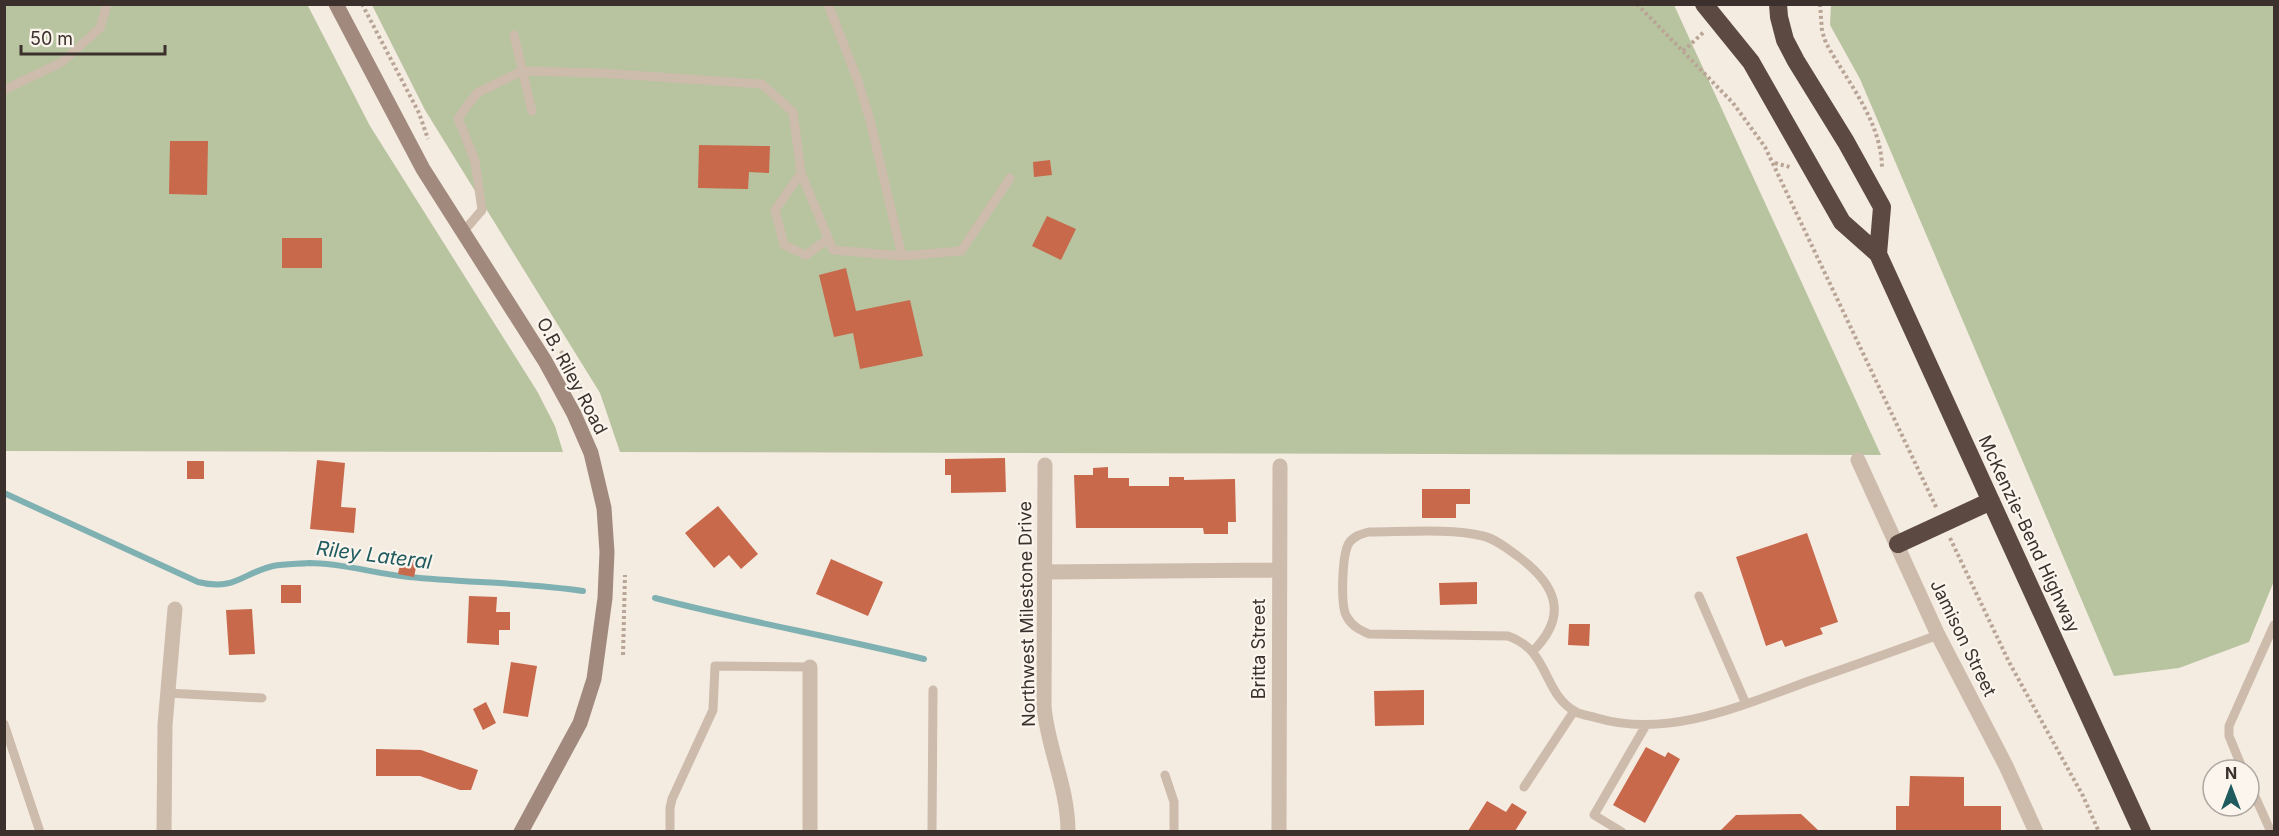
<svg xmlns="http://www.w3.org/2000/svg" width="2279" height="836" viewBox="0 0 2279 836" font-family="Inter,sans-serif">
<style>
.green{fill:#b8c4a0}
.lines{fill:none;stroke-linecap:round;stroke-linejoin:round}
.stream{stroke:#7fb0b2;stroke-width:6}
.building{fill:#c8694b}
.path{stroke:#b9a596;stroke-width:4;stroke-dasharray:3 3;stroke-linecap:butt}
.lane{stroke:#cdbbac;stroke-width:9}
.street{stroke:#cdbbac;stroke-width:15}
.secondary{stroke:#a18a7d;stroke-width:15}
.highway{stroke:#5c4a42;stroke-width:18}
.labels{text-anchor:middle;stroke-width:4.5;stroke-linejoin:round;paint-order:stroke}
.street-label{font-size:18px;fill:#3b302b;stroke:#fbf5ee}
.water-label{font-size:20px;font-style:italic;fill:#1f5a5e;stroke:#fbf5ee}
</style>
<rect width="100%" height="100%" fill="#f4ebe1"/>
<path class="green" d="M 307,4 L 370,126 L 537,391 L 555,426 L 563,452 L 5,451 L 5,5 Z
M 1831,4 L 2274,5 L 2274,581 L 2249,642 L 2179,668 L 2114,676 L 1860,79 L 1830,25 Z
M 372,5 L 1674,5 L 1881,455 L 620,452 L 600,393 L 425,110 Z"/>
<g class="lines">
<path class="stream" d="M 4,493 L 198,582 C 236,591 242,573 273,566 C 284,564 298,564 309,563 C 344,563 375,574 409,577 C 467,583 526,582 583,591
M 655,598 C 744,621 834,637 924,659"/>
</g>
<path class="building" d="M 170,141 L 208,141 L 207,195 L 169,194 Z
M 699,145 L 770,146 L 769,173 L 749,172 L 748,189 L 698,188 Z
M 1050,160 L 1052,175 L 1034,177 L 1033,162 Z
M 1047,216 L 1076,229 L 1061,260 L 1032,246 Z
M 282,238 L 322,238 L 322,268 L 282,268 Z
M 846,268 L 856,311 L 910,300 L 923,356 L 860,369 L 853,333 L 834,337 L 819,275 Z
M 1005,458 L 1006,492 L 951,493 L 951,475 L 945,475 L 945,459 Z
M 317,460 L 345,463 L 341,507 L 356,508 L 354,533 L 310,529 Z
M 187,461 L 204,461 L 204,479 L 187,479 Z
M 1108,467 L 1108,478 L 1129,478 L 1129,486 L 1169,486 L 1169,477 L 1184,477 L 1184,480 L 1235,479 L 1236,522 L 1228,522 L 1228,534 L 1204,534 L 1203,528 L 1076,528 L 1074,475 L 1093,475 L 1093,468 Z
M 1422,489 L 1470,489 L 1470,504 L 1456,504 L 1456,518 L 1422,518 Z
M 718,506 L 758,554 L 741,569 L 729,555 L 714,568 L 685,533 Z
M 1807,533 L 1838,622 L 1820,628 L 1823,634 L 1785,647 L 1782,640 L 1766,646 L 1736,557 Z
M 402,555 L 418,558 L 414,577 L 398,574 Z
M 831,559 L 883,582 L 868,616 L 816,594 Z
M 1477,582 L 1477,604 L 1440,605 L 1439,583 Z
M 281,585 L 301,585 L 301,603 L 281,603 Z
M 469,596 L 497,597 L 496,612 L 510,612 L 510,630 L 499,630 L 499,645 L 467,643 Z
M 252,609 L 255,654 L 229,655 L 226,610 Z
M 1569,624 L 1590,624 L 1589,646 L 1568,645 Z
M 511,662 L 537,666 L 528,717 L 503,713 Z
M 1424,690 L 1424,725 L 1375,726 L 1374,691 Z
M 486,702 L 496,723 L 483,730 L 473,709 Z
M 1646,747 L 1665,757 L 1668,752 L 1680,759 L 1645,823 L 1613,805 Z
M 376,749 L 421,750 L 478,770 L 471,790 L 460,790 L 420,776 L 376,776 Z
M 1910,776 L 1964,777 L 1964,806 L 2001,806 L 2001,831 L 1896,831 L 1896,806 L 1909,806 Z
M 1487,801 L 1506,812 L 1512,803 L 1527,812 L 1515,831 L 1468,831 Z
M 1801,814 L 1819,831 L 1720,831 L 1736,815 Z"/>
<g class="lines">
<path class="path" d="M 362,4 L 419,113 L 428,139
M 1637,4 L 1733,103 L 1765,147 L 1937,509
M 1820,4 L 1822,31 L 1826,43 C 1848,83 1882,122 1882,169
M 1683,51 L 1705,31
M 1775,163 L 1790,167
M 561,351 L 590,405
M 1950,538 L 2009,662 L 2083,796 L 2099,832
M 623,655 L 625,575"/>
<path class="lane" d="M 828,4 L 858,81 L 870,120 L 902,256
M 514,35 L 532,111
M 4,90 L 62,62 L 100,28 L 107,4
M 801,173 L 775,210 L 784,245 L 806,255 L 828,239
M 463,232 L 482,210 L 475,161 L 458,118 L 477,93 L 522,71 L 600,73 L 762,84 L 793,112 L 801,173 L 833,250 L 902,256 L 961,251 L 1010,178
M 1699,596 L 1746,704
M 1533,651 C 1569,615 1556,585 1519,557 C 1508,549 1496,539 1483,536 C 1451,528 1403,532 1369,532 C 1361,534 1354,536 1349,543 C 1342,554 1340,607 1347,617 C 1352,626 1360,630 1369,634 L 1508,636 C 1550,650 1543,695 1576,712 C 1582,715 1590,716 1597,718 C 1669,739 1743,705 1809,681 C 1852,666 1895,651 1938,635
M 167,693 L 262,698
M 4,724 L 40,832
M 2243,770 L 2229,736 L 2229,726 L 2274,625
M 1165,775 L 1174,802 L 1174,832
M 2249,783 L 2271,832
M 1524,787 L 1574,711
M 670,832 L 670,808 L 672,799 L 713,710 L 715,666 L 810,667
M 932,832 L 933,690
M 1622,832 L 1594,815 L 1646,725"/>
<path class="street" d="M 1858,460 L 1938,635 L 2006,766 L 2036,832
M 1045,465 L 1044,707 C 1048,750 1068,787 1068,832
M 1045,572 L 1279,570
M 810,667 L 810,832
M 164,832 L 165,725 L 175,609
M 1279,832 L 1280,466"/>
<path class="secondary" d="M 336,4 L 423,169 L 545,361 L 574,414 L 591,453 L 604,508 L 607,552 L 605,598 L 594,679 L 580,723 L 521,832"/>
<path class="highway" d="M 1704,4 L 1751,62 L 1842,222 L 1878,254 L 2142,832
M 1778,4 L 1779,17 L 1785,40 L 1796,61 L 1846,142 L 1882,207 L 1878,254
M 1898,544 L 1991,501"/>
</g>
<g class="labels">
<g class="street-label">
<text transform="translate(572 376) rotate(62)" y="6">O.B. Riley Road</text>
<text transform="translate(2029 534) rotate(65)" y="6">McKenzie-Bend Highway</text>
<text transform="translate(1027 614) rotate(-91)" y="6">Northwest Milestone Drive</text>
<text transform="translate(1963 638) rotate(64)" y="6">Jamison Street</text>
<text transform="translate(1259 649) rotate(-90)" y="6">Britta Street</text>
</g>
<g class="water-label">
<text transform="translate(374 555) rotate(7)" y="7">Riley Lateral</text>
</g>
</g>
<rect width="2279" height="836" fill="none" stroke="#3b302b" stroke-width="12"/>
<g transform="translate(2231 788)"><circle r="28" fill="#fbf5ee" stroke="#aea6a0" stroke-width="1.5"/>
<path d="M0-4.5L10 22L0 15L-10 22Z" fill="#1f5a5e"/>
<text y="-9" font-size="16" font-weight="bold" text-anchor="middle" fill="#3b302b">N</text>
</g>
<path d="M21 45v9h144v-9" fill="none" stroke="#3b302b" stroke-width="3"/>
<text x="30" y="45" font-size="18" fill="#3b302b" stroke="#fbf5ee" stroke-width="4.5" paint-order="stroke">50 m</text>
</svg>
